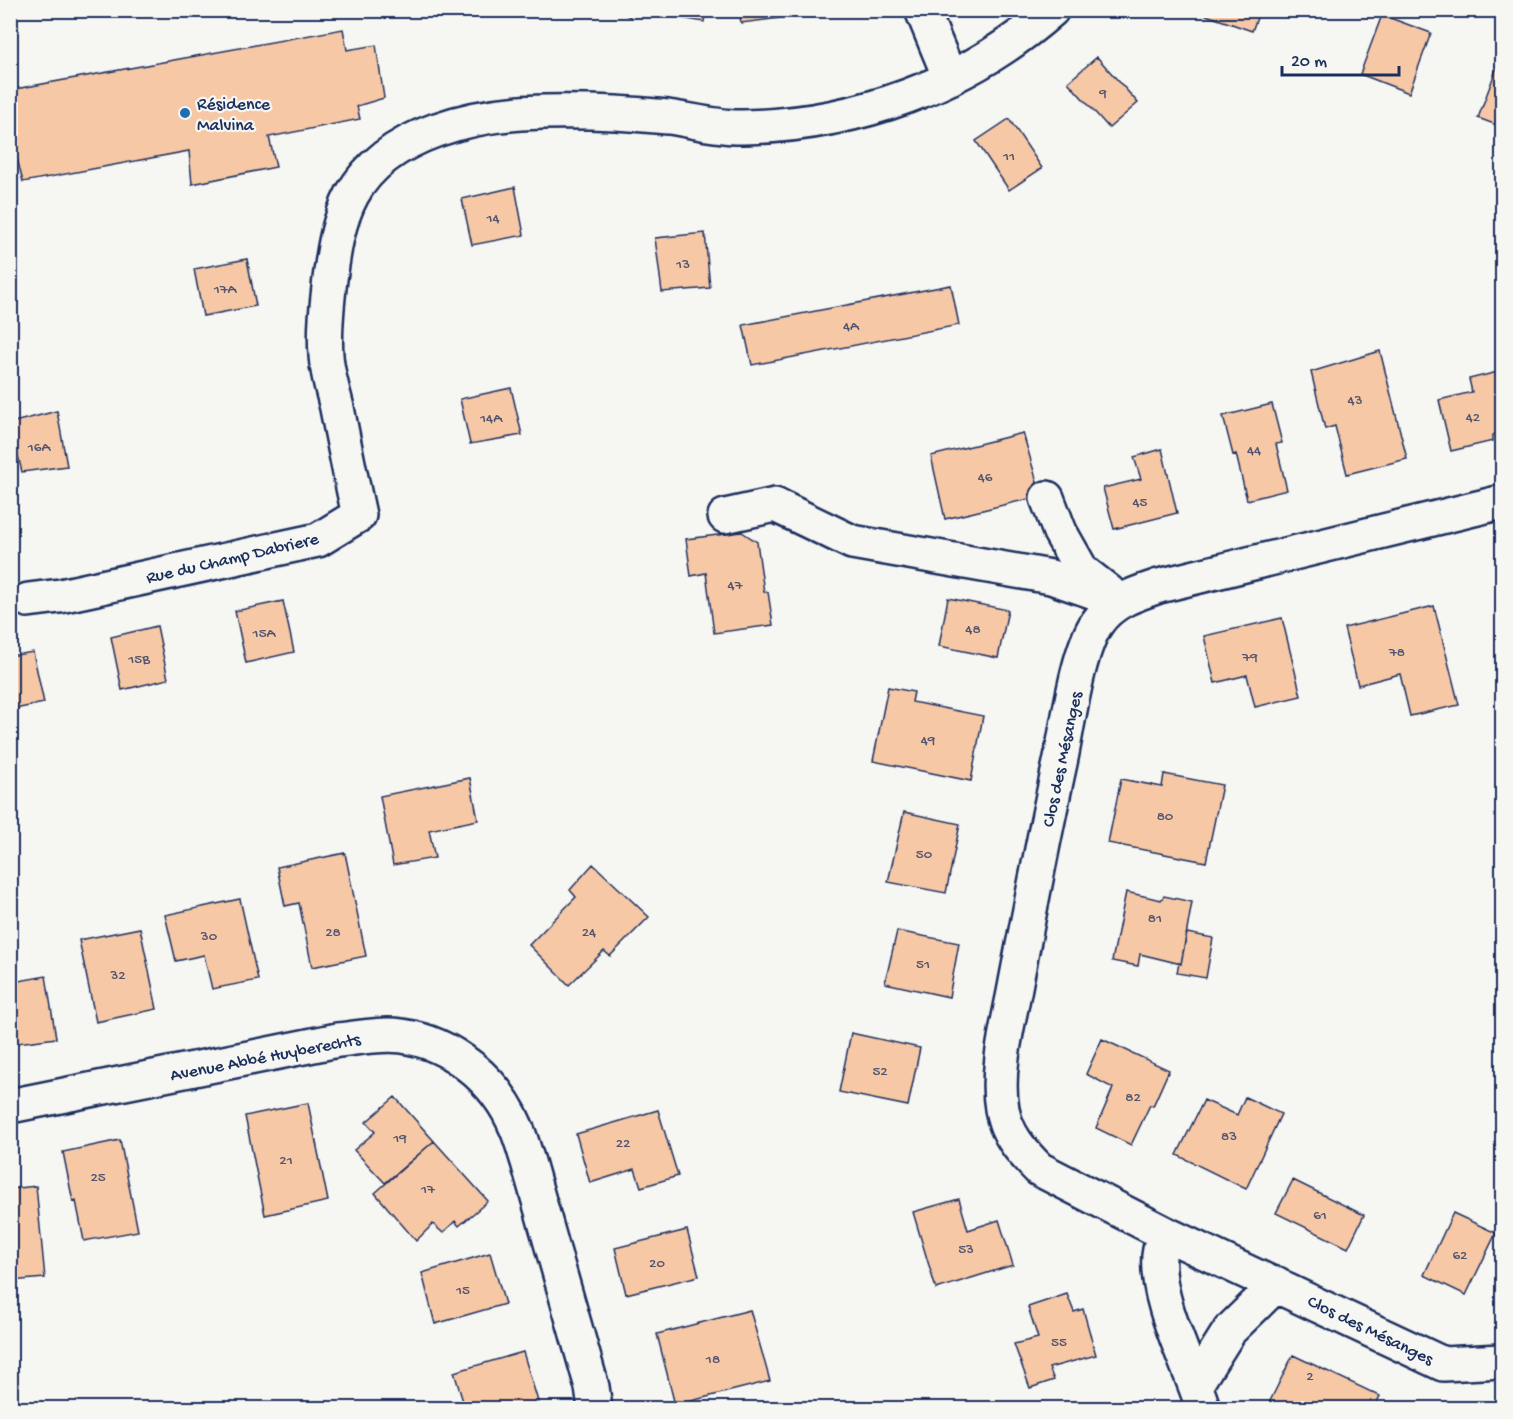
<svg xmlns="http://www.w3.org/2000/svg" width="1513" height="1419" viewBox="0 0 1513 1419" font-family="'Gochi Hand',sans-serif">
<style>
.building{fill:#f7c8a6;stroke:#1b2f5e;stroke-width:1.5}
.lines{fill:none;stroke-linecap:round;stroke-linejoin:round}
.minor-casing{stroke:#1b2f5e;stroke-width:38}
.minor{stroke:#f6f6f2;stroke-width:33}
.poi-dot{fill:#1f6fb2;stroke:#f6f6f2;stroke-width:2}
.labels{text-anchor:middle;stroke-width:4.5;stroke-linejoin:round;paint-order:stroke}
.number-label{font-size:15px;fill:#525570}
.poi-label{font-size:18px;fill:#1b2f5e;stroke:#f6f6f2;text-anchor:start}
.street-label{font-size:18px;fill:#1b2f5e;stroke:#f6f6f2}
</style>
<rect width="100%" height="100%" fill="#f6f6f2"/>
<filter id="ink" filterUnits="userSpaceOnUse"><feTurbulence type="fractalNoise" baseFrequency=".0167" numOctaves="2"/><feDisplacementMap in="SourceGraphic" scale="12" xChannelSelector="R" yChannelSelector="G"/><feConvolveMatrix kernelMatrix="1 2 1 2 8 2 1 2 1" color-interpolation-filters="sRGB"/></filter>
<g filter="url(#ink)">
<path class="building" d="M 615,10 L 631,10 L 630,17 Z
M 633,10 L 706,10 L 704,22 Z
M 739,10 L 843,10 L 741,23 Z
M 852,10 L 868,10 L 852,16 Z
M 1208,10 L 1260,10 L 1252,31 L 1206,15 Z
M 1382,15 L 1431,33 L 1409,93 L 1360,74 Z
M 343,29 L 347,50 L 376,45 L 384,98 L 357,106 L 360,119 L 269,137 L 276,167 L 192,184 L 189,151 L 23,182 L 10,130 L 10,90 Z
M 1097,57 L 1138,103 L 1109,128 L 1068,82 Z
M 1500,59 L 1502,60 L 1502,127 L 1478,118 Z
M 1009,119 L 1042,168 L 1009,190 L 976,141 Z
M 515,187 L 524,235 L 472,245 L 462,199 Z
M 705,233 L 710,288 L 662,292 L 655,238 Z
M 247,259 L 256,306 L 203,316 L 194,269 Z
M 951,285 L 959,325 L 752,365 L 743,325 Z
M 1380,351 L 1407,459 L 1347,474 L 1335,426 L 1325,429 L 1311,372 Z
M 1502,371 L 1502,432 L 1493,435 L 1493,441 L 1451,451 L 1439,400 L 1472,392 L 1469,379 Z
M 511,388 L 522,435 L 470,444 L 460,399 Z
M 1272,404 L 1282,443 L 1276,444 L 1287,490 L 1247,500 L 1236,454 L 1233,455 L 1223,416 Z
M 57,411 L 67,466 L 22,472 L 10,423 Z
M 1023,433 L 1041,496 L 945,519 L 931,456 Z
M 1162,449 L 1177,513 L 1114,529 L 1103,488 L 1141,479 L 1134,457 Z
M 742,532 L 757,542 L 764,592 L 768,592 L 773,625 L 714,633 L 706,573 L 691,576 L 686,539 Z
M 948,598 L 1008,610 L 998,658 L 939,646 Z
M 283,601 L 294,652 L 246,663 L 235,611 Z
M 1434,606 L 1459,705 L 1410,716 L 1400,674 L 1358,685 L 1344,628 Z
M 1282,618 L 1301,696 L 1255,707 L 1247,675 L 1215,683 L 1204,636 Z
M 157,626 L 168,679 L 122,690 L 111,637 Z
M 33,652 L 44,703 L 10,710 L 10,656 Z
M 888,687 L 914,692 L 912,702 L 983,716 L 971,781 L 873,761 Z
M 1164,774 L 1222,785 L 1206,862 L 1108,843 L 1121,779 L 1162,787 Z
M 470,778 L 478,820 L 429,830 L 435,858 L 393,865 L 380,796 Z
M 904,812 L 960,824 L 946,893 L 888,882 Z
M 345,853 L 366,956 L 312,967 L 299,903 L 285,906 L 277,867 Z
M 593,864 L 649,917 L 610,956 L 604,951 L 569,985 L 529,945 L 576,897 L 570,890 Z
M 1126,892 L 1161,900 L 1164,896 L 1192,902 L 1181,964 L 1140,954 L 1138,966 L 1112,961 Z
M 240,899 L 258,980 L 212,989 L 204,955 L 176,961 L 165,915 Z
M 140,928 L 157,1009 L 96,1022 L 79,940 Z
M 897,931 L 959,943 L 949,997 L 885,983 Z
M 1187,933 L 1213,938 L 1206,978 L 1177,973 L 1179,963 L 1181,964 Z
M 46,976 L 56,1038 L 10,1044 L 10,989 L 14,988 L 13,982 Z
M 851,1033 L 920,1048 L 908,1106 L 839,1092 Z
M 1102,1039 L 1169,1070 L 1153,1106 L 1150,1105 L 1131,1145 L 1096,1128 L 1113,1088 L 1086,1074 Z
M 395,1097 L 434,1141 L 385,1183 L 354,1150 L 375,1132 L 366,1122 Z
M 1245,1097 L 1281,1114 L 1246,1189 L 1177,1155 L 1204,1100 L 1237,1115 Z
M 308,1103 L 328,1201 L 265,1215 L 245,1116 Z
M 658,1110 L 678,1176 L 641,1187 L 635,1169 L 590,1183 L 576,1134 Z
M 120,1140 L 138,1231 L 84,1241 L 76,1201 L 73,1202 L 63,1152 Z
M 434,1141 L 488,1201 L 459,1226 L 455,1221 L 443,1233 L 433,1224 L 416,1241 L 375,1193 Z
M 1293,1180 L 1364,1215 L 1348,1248 L 1276,1213 Z
M 36,1186 L 45,1278 L 10,1281 L 10,1189 Z
M 959,1199 L 968,1230 L 999,1220 L 1013,1265 L 936,1289 L 913,1212 Z
M 1453,1213 L 1496,1233 L 1466,1295 L 1424,1275 Z
M 687,1230 L 699,1276 L 626,1294 L 615,1248 Z
M 490,1253 L 505,1304 L 435,1324 L 422,1273 Z
M 1067,1294 L 1074,1312 L 1083,1309 L 1096,1355 L 1049,1368 L 1054,1380 L 1030,1388 L 1014,1344 L 1038,1338 L 1028,1307 Z
M 750,1310 L 770,1381 L 675,1405 L 657,1334 Z
M 523,1352 L 540,1408 L 465,1408 L 454,1372 Z
M 1293,1355 L 1380,1396 L 1374,1408 L 1281,1408 L 1269,1403 Z"/>
<g class="lines">
<g class="minor-casing">
<path id="minor" d="M 922,10 L 950,78
M 1047,498 L 1060,532 L 1082,571 L 1109,592
M 1502,502 L 1159,586 C 1135,594 1112,601 1097,623 C 1077,652 1068,726 1060,763 C 1044,836 1030,909 1016,982 C 1009,1021 995,1070 1002,1109 C 1006,1134 1022,1152 1039,1169 L 1164,1233 L 1443,1364 L 1502,1361
M 725,516 L 775,505 L 852,542 L 1051,577 L 1120,601
M 28,600 L 60,596 L 318,540 L 359,515 C 351,479 344,444 337,408 C 333,391 327,373 326,355 C 324,330 327,304 330,279 C 334,250 338,221 352,195 C 386,132 477,113 543,112 C 583,111 627,113 668,117 C 692,120 718,128 743,127 C 856,125 967,85 1052,10
M 10,1106 L 338,1040 C 358,1038 381,1033 402,1036 C 452,1043 497,1081 516,1127 C 521,1138 524,1150 528,1162 L 592,1387 L 595,1408
M 1164,1233 C 1162,1240 1160,1248 1159,1256 C 1155,1301 1190,1365 1203,1408
M 1196,1384 L 1230,1330 L 1277,1284"/>
</g>
<use href="#minor" class="minor"/>
</g>
</g>
<circle class="poi-dot" cx="185" cy="113" r="6"/>
<g class="labels">
<g class="number-label">
<text x="1103" y="97">9</text>
<text x="1009" y="160">11</text>
<text x="493" y="222">14</text>
<text x="683" y="268">13</text>
<text x="225" y="293">17A</text>
<text x="851" y="330">4A</text>
<text x="1355" y="404">43</text>
<text x="1473" y="421">42</text>
<text x="491" y="422">14A</text>
<text x="39" y="451">16A</text>
<text x="1254" y="454">44</text>
<text x="985" y="481">46</text>
<text x="1140" y="506">45</text>
<text x="735" y="589">47</text>
<text x="973" y="633">48</text>
<text x="264" y="637">15A</text>
<text x="1397" y="656">78</text>
<text x="1250" y="661">79</text>
<text x="139" y="663">15B</text>
<text x="928" y="744">49</text>
<text x="1165" y="820">80</text>
<text x="924" y="858">50</text>
<text x="1155" y="922">81</text>
<text x="333" y="936">28</text>
<text x="589" y="936">24</text>
<text x="209" y="940">30</text>
<text x="923" y="968">51</text>
<text x="118" y="979">32</text>
<text x="880" y="1075">52</text>
<text x="1133" y="1101">82</text>
<text x="1229" y="1140">83</text>
<text x="400" y="1142">19</text>
<text x="623" y="1147">22</text>
<text x="286" y="1164">21</text>
<text x="98" y="1181">25</text>
<text x="428" y="1193">17</text>
<text x="1320" y="1219">61</text>
<text x="966" y="1253">53</text>
<text x="1460" y="1259">62</text>
<text x="657" y="1267">20</text>
<text x="463" y="1294">15</text>
<text x="1059" y="1346">55</text>
<text x="713" y="1363">18</text>
<text x="1310" y="1380">2</text>
</g>
<g class="poi-label">
<text x="197" y="109">Résidence<tspan x="197" dy="21">Malvina</tspan></text>
</g>
<g class="street-label">
<text transform="translate(232 557) rotate(-13)" y="6">Rue du Champ Dabriere</text>
<text transform="translate(1061 759) rotate(-78)" y="6">Clos des Mésanges</text>
<text transform="translate(265 1056) rotate(-11)" y="6">Avenue Abbé Huyberechts</text>
<text transform="translate(1371 1329) rotate(26)" y="6">Clos des Mésanges</text>
</g>
</g>
<rect width="1513" height="1419" fill="none" stroke="#f6f6f2" stroke-width="36"/>
<rect x="18" y="18" width="1477" height="1383" fill="none" stroke="#1b2f5e" stroke-width="2" filter="url(#ink)"/>
<path d="M1282 66v9h117v-9" fill="none" stroke="#1b2f5e" stroke-width="3"/>
<text x="1291" y="66" font-size="18" fill="#1b2f5e" stroke="#f6f6f2" stroke-width="4.5" paint-order="stroke">20 m</text>
</svg>
